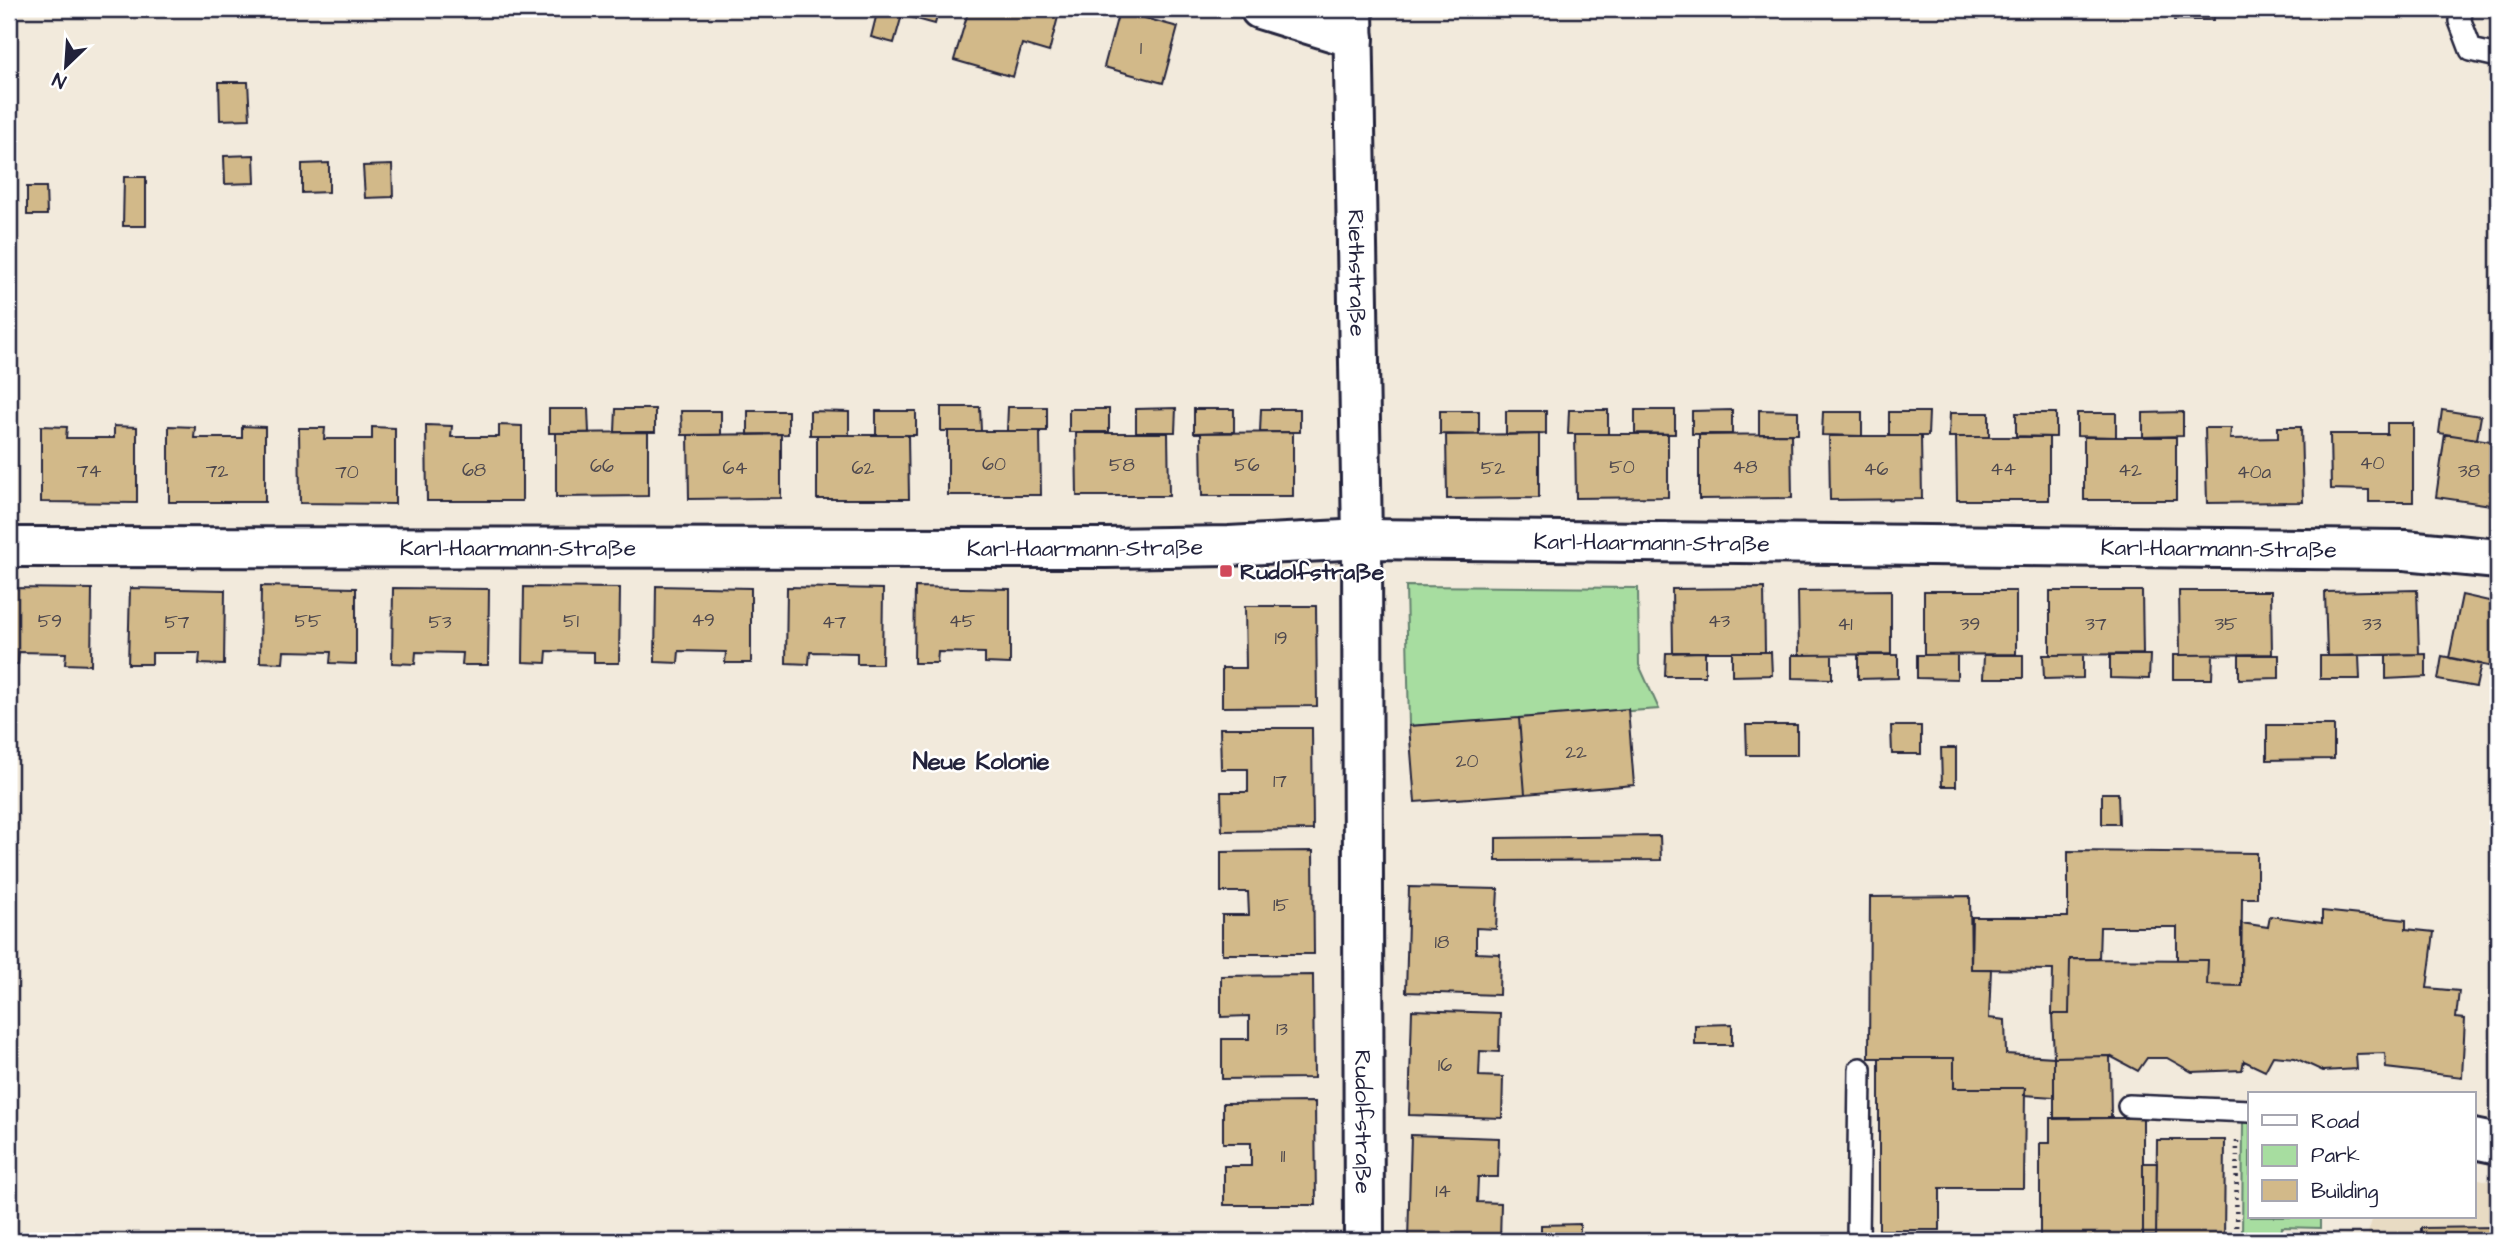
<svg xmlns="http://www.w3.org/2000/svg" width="2507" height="1250" viewBox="0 0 2507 1250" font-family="'Architects Daughter',sans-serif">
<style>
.built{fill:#e8dbc3}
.green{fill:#a7dda0;stroke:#64806e;stroke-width:2}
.building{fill:#d2b989;stroke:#22223b;stroke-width:2}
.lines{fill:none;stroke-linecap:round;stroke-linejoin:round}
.service-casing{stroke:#22223b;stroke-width:26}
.minor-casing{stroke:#22223b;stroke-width:44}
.path{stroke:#22223b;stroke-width:4.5;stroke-dasharray:2 5;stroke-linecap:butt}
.service{stroke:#fff;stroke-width:21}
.minor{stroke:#fff;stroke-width:38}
.poi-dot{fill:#d1495b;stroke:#fff;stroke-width:2.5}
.labels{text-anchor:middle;stroke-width:5;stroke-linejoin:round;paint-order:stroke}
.number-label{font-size:19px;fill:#4e484e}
.street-label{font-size:23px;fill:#22223b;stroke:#fff}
.poi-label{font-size:23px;font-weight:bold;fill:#22223b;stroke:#fff;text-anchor:start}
.neighbourhood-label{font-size:24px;font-weight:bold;fill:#22223b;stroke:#fff}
</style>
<rect width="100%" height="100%" fill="#f2eadc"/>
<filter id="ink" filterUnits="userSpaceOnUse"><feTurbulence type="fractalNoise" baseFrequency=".0143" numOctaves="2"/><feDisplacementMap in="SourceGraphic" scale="14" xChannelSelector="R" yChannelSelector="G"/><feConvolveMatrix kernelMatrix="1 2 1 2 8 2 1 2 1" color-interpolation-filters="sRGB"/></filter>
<g filter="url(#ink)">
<path class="built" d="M 2474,1178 L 2498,1183 L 2498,1241 L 2368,1241 L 2368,1233 L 2373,1217 L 2474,1217 Z"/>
<path class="green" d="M 1406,586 L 1638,588 L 1639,665 L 1659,709 L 1409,726 Z
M 2243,1120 L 2250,1122 L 2250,1217 L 2320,1217 L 2320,1228 L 2282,1227 L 2281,1241 L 2242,1241 Z"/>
<path class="building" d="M 878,9 L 939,9 L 935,24 L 902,15 L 894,43 L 871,37 Z
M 969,9 L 1060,9 L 1049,52 L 1022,44 L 1013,77 L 954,60 Z
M 2174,9 L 2214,9 L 2214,20 L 2174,20 Z
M 1119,11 L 1178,27 L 1163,83 L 1104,67 Z
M 219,82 L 248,82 L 250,119 L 220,120 Z
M 254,155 L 255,183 L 225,184 L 224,156 Z
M 329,163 L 329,192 L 302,193 L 302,164 Z
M 392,165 L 393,197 L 365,198 L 363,166 Z
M 124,177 L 146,177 L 146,226 L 123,226 Z
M 27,187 L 46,187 L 47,215 L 27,215 Z
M 941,407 L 980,407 L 981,431 L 941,431 Z
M 1008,407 L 1047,407 L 1047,431 L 1007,431 Z
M 1176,408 L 1175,432 L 1136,432 L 1136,409 Z
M 549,409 L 588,409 L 589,433 L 549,433 Z
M 616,409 L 655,409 L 655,432 L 615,432 Z
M 1069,409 L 1109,409 L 1109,432 L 1069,432 Z
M 1194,409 L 1234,409 L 1234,432 L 1194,433 Z
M 1261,409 L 1300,409 L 1300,432 L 1260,432 Z
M 1569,410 L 1608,410 L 1608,434 L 1568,434 Z
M 1635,410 L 1675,410 L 1675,434 L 1635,433 Z
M 1732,410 L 1732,434 L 1692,434 L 1692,411 Z
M 1759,410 L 1798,411 L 1798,434 L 1759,434 Z
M 2442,410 L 2481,416 L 2477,439 L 2439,433 Z
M 681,411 L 721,411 L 721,435 L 682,435 Z
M 748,411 L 788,411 L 788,434 L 748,435 Z
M 810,411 L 849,412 L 849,435 L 810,435 Z
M 876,411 L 916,411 L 916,435 L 876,435 Z
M 1440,411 L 1479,411 L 1479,435 L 1440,434 Z
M 1506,411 L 1546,411 L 1546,434 L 1506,435 Z
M 1823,412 L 1862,412 L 1862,436 L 1822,435 Z
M 1889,412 L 1929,412 L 1928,436 L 1889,436 Z
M 2183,412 L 2183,436 L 2143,437 L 2143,413 Z
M 1950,413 L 1989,413 L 1989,437 L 1949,437 Z
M 2016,413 L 2056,413 L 2056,437 L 2016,436 Z
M 2077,413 L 2116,413 L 2116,437 L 2077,436 Z
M 2387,423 L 2413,423 L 2413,502 L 2369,502 L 2369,490 L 2331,489 L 2330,434 L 2387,434 Z
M 426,425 L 452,426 L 451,437 L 499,437 L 499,425 L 522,426 L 522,501 L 427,501 Z
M 41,426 L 67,427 L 66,438 L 114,438 L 114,426 L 137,427 L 137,503 L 41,502 Z
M 169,426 L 195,427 L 194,438 L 242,438 L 242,426 L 265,427 L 265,502 L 169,502 Z
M 372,427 L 395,428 L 395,504 L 300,503 L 299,428 L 325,428 L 324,439 L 372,439 Z
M 2278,427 L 2301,427 L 2303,502 L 2207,503 L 2205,428 L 2231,428 L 2230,439 L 2278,438 Z
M 948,431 L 1040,431 L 1041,495 L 948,495 Z
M 648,432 L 648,496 L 556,497 L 556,433 Z
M 1293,432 L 1293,496 L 1202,496 L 1201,433 Z
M 1076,433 L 1168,433 L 1169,496 L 1077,496 Z
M 781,434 L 781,498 L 689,499 L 688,435 Z
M 1539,434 L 1539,498 L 1447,499 L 1446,435 Z
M 1575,434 L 1668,434 L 1668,497 L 1576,498 Z
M 1791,434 L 1792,498 L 1699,499 L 1699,435 Z
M 2445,434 L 2498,442 L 2498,506 L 2436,497 Z
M 817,435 L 908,435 L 909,499 L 817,499 Z
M 1829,436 L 1921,436 L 1922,499 L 1830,500 Z
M 1956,437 L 2049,437 L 2049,500 L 1957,500 Z
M 2084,437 L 2176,437 L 2176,500 L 2084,500 Z
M 261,586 L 356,588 L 356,664 L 330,663 L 331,652 L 284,651 L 283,663 L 260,662 Z
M 656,586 L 751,588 L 751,663 L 725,663 L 726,652 L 679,651 L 678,663 L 655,662 Z
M 524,587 L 620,588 L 619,663 L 594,663 L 594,652 L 547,651 L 546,663 L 523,662 Z
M 787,587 L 883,589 L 882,664 L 857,664 L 857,653 L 810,652 L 809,664 L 786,663 Z
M 915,587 L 1010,589 L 1010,664 L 985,663 L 985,653 L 938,652 L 937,663 L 914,663 Z
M 9,588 L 92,589 L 91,665 L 65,664 L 66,653 L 19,652 L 18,664 L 9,664 Z
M 130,588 L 225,590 L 224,665 L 199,664 L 200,653 L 152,653 L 152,664 L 128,664 Z
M 393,588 L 489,589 L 488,665 L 462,665 L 463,653 L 416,652 L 415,664 L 392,663 Z
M 1764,588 L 1765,652 L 1673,652 L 1672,589 Z
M 1891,590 L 1891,654 L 1799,655 L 1798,591 Z
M 2417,590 L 2419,654 L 2327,656 L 2325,592 Z
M 1924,591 L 2016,591 L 2016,654 L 1924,655 Z
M 2050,591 L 2142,591 L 2143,654 L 2050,655 Z
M 2179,591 L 2271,591 L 2272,654 L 2180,655 Z
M 2462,595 L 2498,603 L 2498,668 L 2449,658 Z
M 1245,606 L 1316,606 L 1317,706 L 1222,707 L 1222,668 L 1246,668 Z
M 1705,652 L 1705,676 L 1665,676 L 1666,653 Z
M 1732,652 L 1771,652 L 1772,675 L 1732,676 Z
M 2426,654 L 2426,677 L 2386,679 L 2386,655 Z
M 1792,655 L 1832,655 L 1832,679 L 1792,678 Z
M 1858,655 L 1898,655 L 1898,678 L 1858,679 Z
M 1917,655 L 1957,655 L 1957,679 L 1917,678 Z
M 1984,655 L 2023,655 L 2023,678 L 1983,678 Z
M 2043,655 L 2083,655 L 2083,678 L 2044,679 Z
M 2110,655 L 2150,655 L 2149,679 L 2110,678 Z
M 2173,655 L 2213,655 L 2212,679 L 2173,679 Z
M 2239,655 L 2279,655 L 2279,678 L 2239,679 Z
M 2320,656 L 2359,656 L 2360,679 L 2320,679 Z
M 2442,656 L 2481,664 L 2476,687 L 2438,680 Z
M 1628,709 L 1634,785 L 1525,794 L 1519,718 Z
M 1519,718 L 1525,794 L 1415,802 L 1409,726 Z
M 1746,725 L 1797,725 L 1797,755 L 1747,755 Z
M 2267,725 L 2334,725 L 2334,759 L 2267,760 Z
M 1891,726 L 1921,726 L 1921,754 L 1892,754 Z
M 1220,728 L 1312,728 L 1313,830 L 1222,831 L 1221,792 L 1248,792 L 1248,769 L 1221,769 Z
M 1941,748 L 1956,748 L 1956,786 L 1942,786 Z
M 2102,793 L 2118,793 L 2119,824 L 2102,824 Z
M 1660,836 L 1661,860 L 1496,861 L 1496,838 Z
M 1313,851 L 1314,954 L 1222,954 L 1222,915 L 1249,915 L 1248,892 L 1221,892 L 1221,852 Z
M 2068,851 L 2257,853 L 2257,898 L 2242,898 L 2241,986 L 2207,985 L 2208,960 L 2177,960 L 2177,927 L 2100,927 L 2099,959 L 2070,959 L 2069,1014 L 2052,1014 L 2053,970 L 1971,969 L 1972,917 L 2068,917 Z
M 1409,887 L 1498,889 L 1496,929 L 1476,928 L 1476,953 L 1500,954 L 1499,995 L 1406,992 Z
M 1970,896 L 1971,969 L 1991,969 L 1989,1018 L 2005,1020 L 2006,1054 L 2054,1057 L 2054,1097 L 2024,1095 L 2025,1088 L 1954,1088 L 1954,1058 L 1869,1058 L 1870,897 Z
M 2322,911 L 2406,920 L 2406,929 L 2434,932 L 2427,988 L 2459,991 L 2456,1018 L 2465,1019 L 2462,1077 L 2386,1068 L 2385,1053 L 2356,1054 L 2357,1069 L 2323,1071 L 2295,1058 L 2273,1056 L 2265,1071 L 2244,1061 L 2242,1070 L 2192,1072 L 2167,1058 L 2147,1058 L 2138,1071 L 2110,1056 L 2054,1057 L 2052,1014 L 2069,1014 L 2070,959 L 2208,960 L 2207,985 L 2241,986 L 2241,923 L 2268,927 L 2270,916 L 2322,923 Z
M 1313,975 L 1314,1078 L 1222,1079 L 1222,1039 L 1249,1039 L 1249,1016 L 1221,1017 L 1221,976 Z
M 1412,1010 L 1500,1013 L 1499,1052 L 1480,1051 L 1479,1076 L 1503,1077 L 1502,1118 L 1409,1115 Z
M 1732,1024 L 1732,1045 L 1695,1045 L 1695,1025 Z
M 2110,1056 L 2111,1118 L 2054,1119 L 2054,1057 Z
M 1879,1058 L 1954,1058 L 1954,1088 L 2025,1088 L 2024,1188 L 1940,1188 L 1940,1230 L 1879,1230 Z
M 1315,1102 L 1316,1205 L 1224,1205 L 1224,1166 L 1251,1166 L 1251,1143 L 1223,1143 L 1223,1103 Z
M 2050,1118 L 2143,1118 L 2143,1241 L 2040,1241 L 2040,1143 L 2050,1143 Z
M 1411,1135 L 1499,1138 L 1498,1177 L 1478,1177 L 1477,1202 L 1501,1203 L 1500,1241 L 1408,1240 Z
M 2157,1140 L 2225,1140 L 2224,1241 L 2156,1241 Z
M 2143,1163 L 2157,1163 L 2156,1236 L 2143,1236 Z
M 1580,1224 L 1580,1241 L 1541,1241 L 1541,1225 Z
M 2498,1227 L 2498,1241 L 2421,1241 L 2421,1228 Z
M 1047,1233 L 1133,1234 L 1133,1241 L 1047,1241 Z
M 1254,1237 L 1315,1237 L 1315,1241 L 1254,1241 Z"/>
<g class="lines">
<g class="service-casing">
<path id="service" d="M 2461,9 L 2460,21 L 2471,50 L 2498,56
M 2129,1106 L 2250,1111
M 1858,1241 L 1860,1069"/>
</g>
<g class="minor-casing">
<g id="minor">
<path d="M 1260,9 L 1354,38"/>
<path id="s1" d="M 1353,9 L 1362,539 L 1364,1241"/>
<path id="s2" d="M 9,547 L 1106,548 L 1229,546 L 1362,539 L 2405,550 L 2498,559"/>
<path d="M 2474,1139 L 2498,1144"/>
</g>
</g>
<path class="path" d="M 2236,1241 L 2237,1141"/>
<use href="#service" class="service"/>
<use href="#minor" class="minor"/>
</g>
</g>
<rect class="poi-dot" x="1219" y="564" width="14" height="14" rx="3.5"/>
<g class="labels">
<g class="number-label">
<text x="1141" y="54">1</text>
<text x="2372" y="469">40</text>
<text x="994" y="470">60</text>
<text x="1122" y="471">58</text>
<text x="1247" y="471">56</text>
<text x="602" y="472">66</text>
<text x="1622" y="473">50</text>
<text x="1745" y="473">48</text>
<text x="735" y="474">64</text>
<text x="863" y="474">62</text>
<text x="1493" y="474">52</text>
<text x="1876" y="475">46</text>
<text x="2003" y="475">44</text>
<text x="474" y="476">68</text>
<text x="2130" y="476">42</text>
<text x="89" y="477">74</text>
<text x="217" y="477">72</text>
<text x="2469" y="477">38</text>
<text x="347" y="478">70</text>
<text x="2254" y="478">40a</text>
<text x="703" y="626">49</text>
<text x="50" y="627">59</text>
<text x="308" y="627">55</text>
<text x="571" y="627">51</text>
<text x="962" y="627">45</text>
<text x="1719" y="627">43</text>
<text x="177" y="628">57</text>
<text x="440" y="628">53</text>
<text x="834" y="628">47</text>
<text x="1845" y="630">41</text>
<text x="1970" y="630">39</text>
<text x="2096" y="630">37</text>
<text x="2226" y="630">35</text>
<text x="2372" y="630">33</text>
<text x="1281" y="644">19</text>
<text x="1576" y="758">22</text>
<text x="1467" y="767">20</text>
<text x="1280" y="787">17</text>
<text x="1281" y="911">15</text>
<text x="1442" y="948">18</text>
<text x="1282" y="1035">13</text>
<text x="1445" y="1071">16</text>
<text x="1283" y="1162">11</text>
<text x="1443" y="1197">14</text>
</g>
<g class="street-label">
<text dy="8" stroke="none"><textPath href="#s1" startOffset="264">Riethstraße</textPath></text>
<text dy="8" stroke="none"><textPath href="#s2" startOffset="1643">Karl-Haarmann-Straße</textPath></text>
<text dy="8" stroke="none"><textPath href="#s2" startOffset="1076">Karl-Haarmann-Straße</textPath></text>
<text dy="8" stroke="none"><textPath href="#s2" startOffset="509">Karl-Haarmann-Straße</textPath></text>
<text dy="8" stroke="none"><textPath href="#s2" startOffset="2210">Karl-Haarmann-Straße</textPath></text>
<text dy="8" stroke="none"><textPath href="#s1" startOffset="1113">Rudolfstraße</textPath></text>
</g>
<g class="poi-label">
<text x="1240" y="579">Rudolfstraße</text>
</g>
<g class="neighbourhood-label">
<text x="981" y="769">Neue Kolonie</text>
</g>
</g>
<rect width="2507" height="1250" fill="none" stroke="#fff" stroke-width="35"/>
<rect x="18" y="18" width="2472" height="1215" fill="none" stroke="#22223b" stroke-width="2.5" filter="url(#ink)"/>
<rect x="2248" y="1092" width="228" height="126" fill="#ffffff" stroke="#a7a7b1" stroke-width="2"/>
<rect x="2262" y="1115" width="35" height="10" fill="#ffffff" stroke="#a7a7b1" stroke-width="2"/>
<text x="2311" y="1128" font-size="21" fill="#22223b">Road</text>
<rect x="2262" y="1145" width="35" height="21" fill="#a7dda0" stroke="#a7a7b1" stroke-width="2"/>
<text x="2311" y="1162" font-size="21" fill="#22223b">Park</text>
<rect x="2262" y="1180" width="35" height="21" fill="#d2b989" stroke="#a7a7b1" stroke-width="2"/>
<text x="2311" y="1198" font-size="21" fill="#22223b">Building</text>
<g transform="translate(66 66) rotate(205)" stroke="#ffffff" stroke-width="5" paint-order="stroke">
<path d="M0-5L12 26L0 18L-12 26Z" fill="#22223b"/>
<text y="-10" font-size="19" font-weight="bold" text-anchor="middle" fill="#22223b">N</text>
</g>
</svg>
